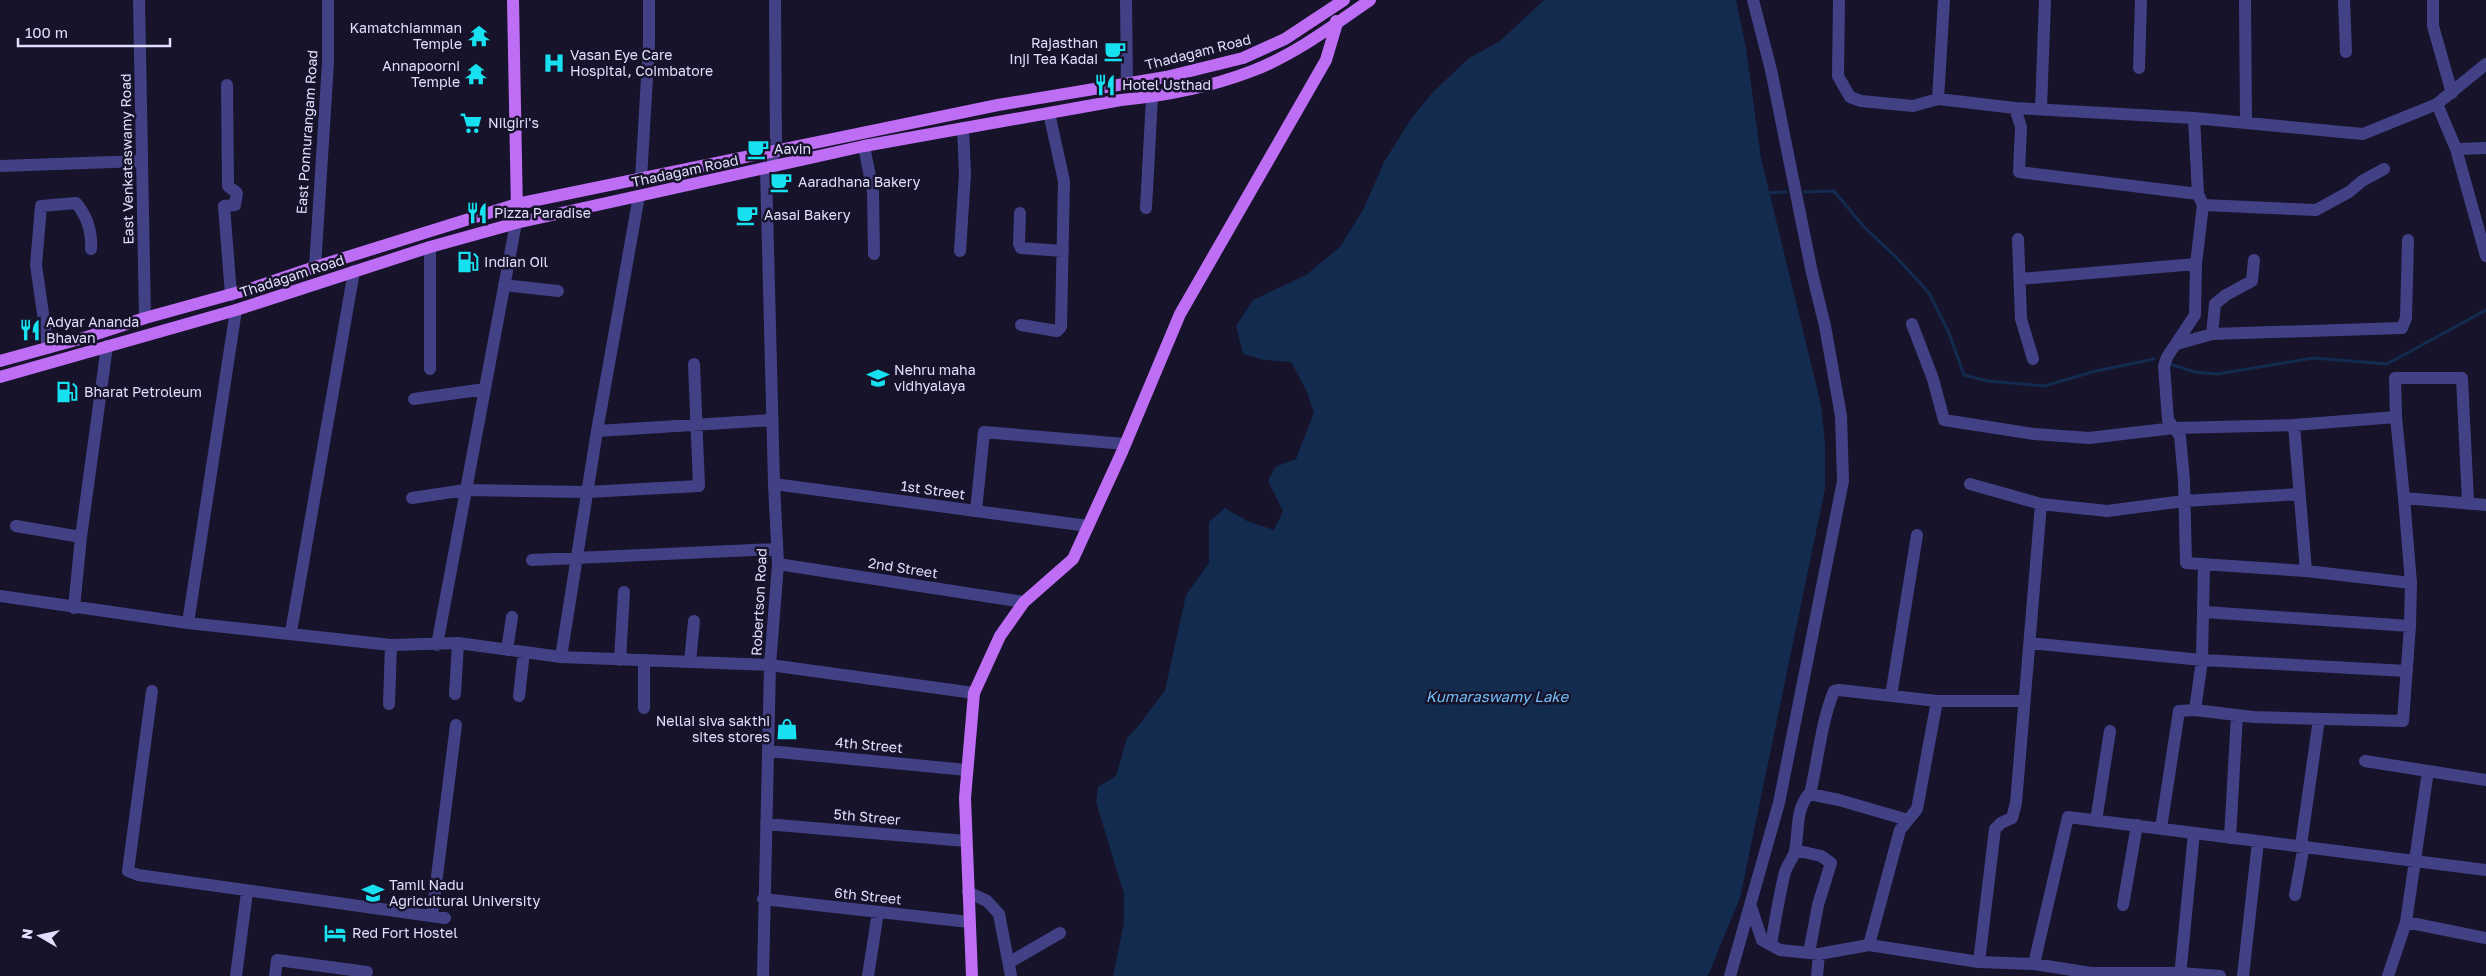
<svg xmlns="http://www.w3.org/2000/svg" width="2486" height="976" viewBox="0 0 2486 976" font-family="'Golos Text',sans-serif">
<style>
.water{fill:#132b4e}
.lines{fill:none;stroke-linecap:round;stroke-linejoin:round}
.stream{stroke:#132b4e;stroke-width:3}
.minor{stroke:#424186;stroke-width:12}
.major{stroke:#be6df5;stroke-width:12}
.labels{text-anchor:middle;stroke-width:5;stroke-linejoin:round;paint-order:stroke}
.poi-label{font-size:14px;fill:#e1defd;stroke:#16132a;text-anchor:start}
.street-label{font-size:14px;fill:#e1defd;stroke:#16132a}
.water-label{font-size:15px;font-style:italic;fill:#73bef6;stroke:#16132a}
</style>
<rect width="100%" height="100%" fill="#16132a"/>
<path class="water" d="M 1544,0 L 1736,0 L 1746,48 L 1761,158 L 1821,405 L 1825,443 L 1825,489 L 1740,898 L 1709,973 L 1707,976 L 1113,976 L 1124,923 L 1124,894 L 1096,802 L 1098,787 L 1116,776 L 1127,738 L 1140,724 L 1165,690 L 1186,595 L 1209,563 L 1209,522 L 1225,508 L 1247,521 L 1274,530 L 1283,511 L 1268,481 L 1275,467 L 1296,459 L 1314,413 L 1307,392 L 1291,362 L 1264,360 L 1243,354 L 1236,326 L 1253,300 L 1306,275 L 1340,247 L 1364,208 L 1384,162 L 1411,119 L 1433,92 L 1469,58 L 1500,41 Z"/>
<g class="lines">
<path class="stream" d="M 1804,192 L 1834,191 L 1863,226 L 1897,258 L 1929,293 L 1949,333 L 1964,375 L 1988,381 L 2044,386 L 2096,371 L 2154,359
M 1767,193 L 1786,192
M 2170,364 L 2195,372 L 2217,374 L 2313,358 L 2387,364 L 2486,310"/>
<path class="minor" d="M 139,0 L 145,318
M 1126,0 L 1127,83
M 1839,0 L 1838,76 L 1850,97 L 1861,101 L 1913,106 L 1938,99 L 2015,108 L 2021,127 L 2019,172 L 2198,194 L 2194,118 L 2363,134 L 2437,104 L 2486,64
M 2245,0 L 2246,122
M 2344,0 L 2346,52
M 2433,0 L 2433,26 L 2452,93
M 2139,68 L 2141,0
M 227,85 L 228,186 L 237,193 L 235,205 L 224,206 L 231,295
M 1938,99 L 1944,0
M 2437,104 L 2456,149 L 2486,256
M 2015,108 L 2194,118
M 2041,109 L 2045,0
M 864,146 L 873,192 L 874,254
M 2456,149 L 2486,148
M 0,166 L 141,161
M 641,179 L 649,44 L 649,0
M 2198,194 L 2203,205 L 2196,264 L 2195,315 L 2167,357 L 2164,366 L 2168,420 L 2180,436 L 2184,480 L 2186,563 L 2306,571 L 2411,583
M 2203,205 L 2316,210 L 2349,192 L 2362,181 L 2384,169
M 1146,208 L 1152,97
M 1020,213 L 1019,244 L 1021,248 L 1063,251
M 2018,239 L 2021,319 L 2033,359
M 430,247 L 430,369
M 960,251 L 965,174 L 963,128
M 315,267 L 328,63 L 328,0
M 2020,279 L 2196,264
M 504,285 L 558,291
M 1912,324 L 1933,379 L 1944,420 L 2034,434 L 2089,438 L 2174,428 L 2294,425 L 2396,417 L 2404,498 L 2486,505
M 1021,325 L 1057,331 L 1061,327 L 1064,181 L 1049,113
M 2212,334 L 2215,304 L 2226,295 L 2252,281 L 2254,260
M 2177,344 L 2212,334 L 2402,328 L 2406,318 L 2408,240
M 48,348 L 36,265 L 41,206 L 76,203 C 87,216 92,232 91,249
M 414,399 L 485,389
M 2396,417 L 2395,378 L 2462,378 L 2468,502
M 2294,425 L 2306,571
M 597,431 L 772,420
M 774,484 L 1088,526
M 1970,484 L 2041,504 L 2107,511 L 2184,501 L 2300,494
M 412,498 L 465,490 L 587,492 L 699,486 L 694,364
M 976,511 L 984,432 L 1125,444
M 16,526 L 81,537
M 532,560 L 777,549
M 778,564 L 1024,602
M 0,596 L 188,623 L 391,645 L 458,643 L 561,657 L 770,665 L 974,693
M 74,608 L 81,537 L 107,346
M 2205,612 L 2410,626 L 2411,583 L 2404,498
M 188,623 L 236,310
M 291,632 L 354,271
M 2030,643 L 2202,660 L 2407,671
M 437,645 L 516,223
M 507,650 L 512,617
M 561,657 L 597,431 L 639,196
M 620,660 L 624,592
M 690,662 L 694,621
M 152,691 L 128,871 L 138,875 L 445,918
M 455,694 L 458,643
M 519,696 L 524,652
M 1891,696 L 1917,535
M 389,704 L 391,645
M 644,708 L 644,661
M 2195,710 L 2253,717 L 2403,721 L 2410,626
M 768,751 L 967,770
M 2365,761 L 2428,771
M 1908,820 L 1839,800 L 1810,794 C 1818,761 1821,722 1834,691 L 1839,690 L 1937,701
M 2096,821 L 2110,731
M 766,824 L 966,841
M 2161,828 L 2179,711 L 2195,710 L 2202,660 L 2204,564
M 2230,838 L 2237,715
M 2301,845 L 2319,719
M 1795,850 L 1821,856 L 1831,863 L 1818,905 L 1809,953
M 968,892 L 987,901 L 999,914 L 1011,976
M 2295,895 L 2304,845
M 763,899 L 969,922
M 2123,905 L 2137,825
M 1751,907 L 1762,940 L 1780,950 L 1819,954 L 1869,945 L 1979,962 L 2034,964 L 2091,973 L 2180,973 L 2220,976
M 432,916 L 456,725
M 2406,922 L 2428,771 L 2486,780
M 1771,945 C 1775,921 1779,896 1785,872 C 1787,865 1793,859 1795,851 C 1799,832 1795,808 1810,793
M 1869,945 L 1900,830 L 1917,809 L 1937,701 L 2024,701
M 1010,962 L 1060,933
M 1979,962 L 1995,829 L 2001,823 L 2012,818 L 2016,803 L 2041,504
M 2034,964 L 2068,817 L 2486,870
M 236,976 L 247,892
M 275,976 L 277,960 L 367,972
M 763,976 L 770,665 L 778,564 L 774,484 L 766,169 L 776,150 L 775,0
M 868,976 L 878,912
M 1730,976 L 1779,803 L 1843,481 L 1841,416 L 1825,326 L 1812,273 L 1771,70 L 1753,0
M 1817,976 L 1819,954
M 2180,976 L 2194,833
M 2243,976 L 2258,842
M 2388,976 L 2406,922 L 2486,938"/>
<path class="major" d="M 513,0 L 517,212
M 0,361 L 87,337 L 145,318 L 250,289 L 315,267 L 517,204 L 998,105 L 1166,77 L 1243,58 L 1285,39 L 1344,0
M 0,377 L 236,310 L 430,247 L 516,223 L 864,146 L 1121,100 C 1165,96 1210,87 1252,71 C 1294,55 1333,26 1370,0
M 972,976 L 965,798 L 974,693 L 1000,636 L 1024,602 L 1073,559 L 1122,452 L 1180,314 L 1326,60 L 1337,23 L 1336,21"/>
</g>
<defs>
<g id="temple-bare" transform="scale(1.725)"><path d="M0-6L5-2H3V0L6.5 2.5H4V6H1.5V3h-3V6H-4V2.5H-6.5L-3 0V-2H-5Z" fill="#17e1f0" stroke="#16132a" stroke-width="2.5" paint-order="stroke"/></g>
<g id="cafe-bare" transform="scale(1.725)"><path d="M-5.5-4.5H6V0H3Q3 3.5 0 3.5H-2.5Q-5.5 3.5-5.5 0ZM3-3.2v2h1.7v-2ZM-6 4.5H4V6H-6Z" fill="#17e1f0" stroke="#16132a" stroke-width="2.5" paint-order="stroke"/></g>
<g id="hospital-bare" transform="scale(1.725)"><path d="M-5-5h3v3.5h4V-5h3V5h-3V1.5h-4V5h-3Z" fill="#17e1f0" stroke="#16132a" stroke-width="2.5" paint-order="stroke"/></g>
<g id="restaurant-bare" transform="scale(1.725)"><path d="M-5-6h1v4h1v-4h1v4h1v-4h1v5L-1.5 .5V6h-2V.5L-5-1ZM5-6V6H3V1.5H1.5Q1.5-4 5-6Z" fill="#17e1f0" stroke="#16132a" stroke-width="2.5" paint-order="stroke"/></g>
<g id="supermarket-bare" transform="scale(1.725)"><path d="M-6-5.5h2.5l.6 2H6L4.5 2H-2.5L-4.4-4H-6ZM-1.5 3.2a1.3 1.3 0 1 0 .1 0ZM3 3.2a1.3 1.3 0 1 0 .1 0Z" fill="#17e1f0" stroke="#16132a" stroke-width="2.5" paint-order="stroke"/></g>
<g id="fuel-bare" transform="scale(1.725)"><path d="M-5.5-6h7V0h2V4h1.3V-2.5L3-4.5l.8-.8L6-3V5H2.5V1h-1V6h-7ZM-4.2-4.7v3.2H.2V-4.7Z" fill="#17e1f0" stroke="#16132a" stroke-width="2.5" paint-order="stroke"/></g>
<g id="school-bare" transform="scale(1.725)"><path d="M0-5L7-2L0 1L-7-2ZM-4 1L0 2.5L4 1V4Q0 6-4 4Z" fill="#17e1f0" stroke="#16132a" stroke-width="2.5" paint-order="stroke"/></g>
<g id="shop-bare" transform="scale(1.725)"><path d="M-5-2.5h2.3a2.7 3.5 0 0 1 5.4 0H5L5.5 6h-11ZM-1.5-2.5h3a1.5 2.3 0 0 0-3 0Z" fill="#17e1f0" stroke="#16132a" stroke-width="2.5" paint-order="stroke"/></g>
<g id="university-bare" transform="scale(1.725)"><path d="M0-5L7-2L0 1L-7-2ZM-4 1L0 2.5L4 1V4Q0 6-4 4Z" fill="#17e1f0" stroke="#16132a" stroke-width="2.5" paint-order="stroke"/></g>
<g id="hotel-bare" transform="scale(1.725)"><path d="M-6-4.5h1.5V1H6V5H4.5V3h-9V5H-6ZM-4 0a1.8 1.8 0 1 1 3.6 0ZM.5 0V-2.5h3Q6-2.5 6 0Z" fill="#17e1f0" stroke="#16132a" stroke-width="2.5" paint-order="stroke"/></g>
</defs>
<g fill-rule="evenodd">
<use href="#temple-bare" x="479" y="36"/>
<use href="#cafe-bare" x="1115" y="51"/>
<use href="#hospital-bare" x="554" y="63"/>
<use href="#temple-bare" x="476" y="74"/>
<use href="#restaurant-bare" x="1105" y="85"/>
<use href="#supermarket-bare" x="471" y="123"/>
<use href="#cafe-bare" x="758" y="149"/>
<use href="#cafe-bare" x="781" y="182"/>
<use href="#restaurant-bare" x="477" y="213"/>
<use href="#cafe-bare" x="747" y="215"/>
<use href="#fuel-bare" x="468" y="262"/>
<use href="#restaurant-bare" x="30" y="330"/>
<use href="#school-bare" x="878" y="378"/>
<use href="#fuel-bare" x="67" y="392"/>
<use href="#shop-bare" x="787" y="729"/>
<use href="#university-bare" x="373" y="893"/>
<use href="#hotel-bare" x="335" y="933"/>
</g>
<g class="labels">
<g class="poi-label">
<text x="462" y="33" text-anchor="end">Kamatchiamman<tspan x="462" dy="16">Temple</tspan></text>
<text x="1098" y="48" text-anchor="end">Rajasthan<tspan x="1098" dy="16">Inji Tea Kadai</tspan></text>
<text x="570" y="60">Vasan Eye Care<tspan x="570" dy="16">Hospital, Coimbatore</tspan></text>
<text x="460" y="71" text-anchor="end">Annapoorni<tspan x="460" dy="16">Temple</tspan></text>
<text x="1122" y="90">Hotel Usthad</text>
<text x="488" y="128">Nilgiri's</text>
<text x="774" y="154">Aavin</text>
<text x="798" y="187">Aaradhana Bakery</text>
<text x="494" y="218">Pizza Paradise</text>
<text x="764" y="220">Aasai Bakery</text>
<text x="484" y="267">Indian Oil</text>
<text x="46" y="327">Adyar Ananda<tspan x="46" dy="16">Bhavan</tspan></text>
<text x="894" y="375">Nehru maha<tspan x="894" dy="16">vidhyalaya</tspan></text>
<text x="84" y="397">Bharat Petroleum</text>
<text x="770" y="726" text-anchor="end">Nellai siva sakthi<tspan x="770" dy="16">sites stores</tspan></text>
<text x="389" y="890">Tamil Nadu<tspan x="389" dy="16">Agricultural University</tspan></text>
<text x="352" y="938">Red Fort Hostel</text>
</g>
<g class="street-label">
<text transform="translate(1198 52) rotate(-14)" y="5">Thadagam Road</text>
<text transform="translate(307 132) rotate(-86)" y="5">East Ponnurangam Road</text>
<text transform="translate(127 159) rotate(-91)" y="5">East Venkataswamy Road</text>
<text transform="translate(685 171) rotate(-12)" y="5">Thadagam Road</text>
<text transform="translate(292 276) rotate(-18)" y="5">Thadagam Road</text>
<text transform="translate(933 490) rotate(8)" y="5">1st Street</text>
<text transform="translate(903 568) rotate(9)" y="5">2nd Street</text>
<text transform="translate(759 602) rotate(-87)" y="5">Robertson Road</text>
<text transform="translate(869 745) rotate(5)" y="5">4th Street</text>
<text transform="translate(867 817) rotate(5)" y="5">5th Streer</text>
<text transform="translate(868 896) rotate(6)" y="5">6th Street</text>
</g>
<g class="water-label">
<text x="1497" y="702">Kumaraswamy Lake</text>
</g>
</g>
<g transform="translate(40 936) rotate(279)" stroke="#16132a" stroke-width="4" paint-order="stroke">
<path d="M0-4L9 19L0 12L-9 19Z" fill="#e1defd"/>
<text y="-8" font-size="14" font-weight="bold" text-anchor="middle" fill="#e1defd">N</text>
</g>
<path d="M18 38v8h152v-8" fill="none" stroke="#e1defd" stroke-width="2.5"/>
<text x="25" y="38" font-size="15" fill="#e1defd" stroke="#16132a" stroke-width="4" paint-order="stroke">100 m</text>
</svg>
